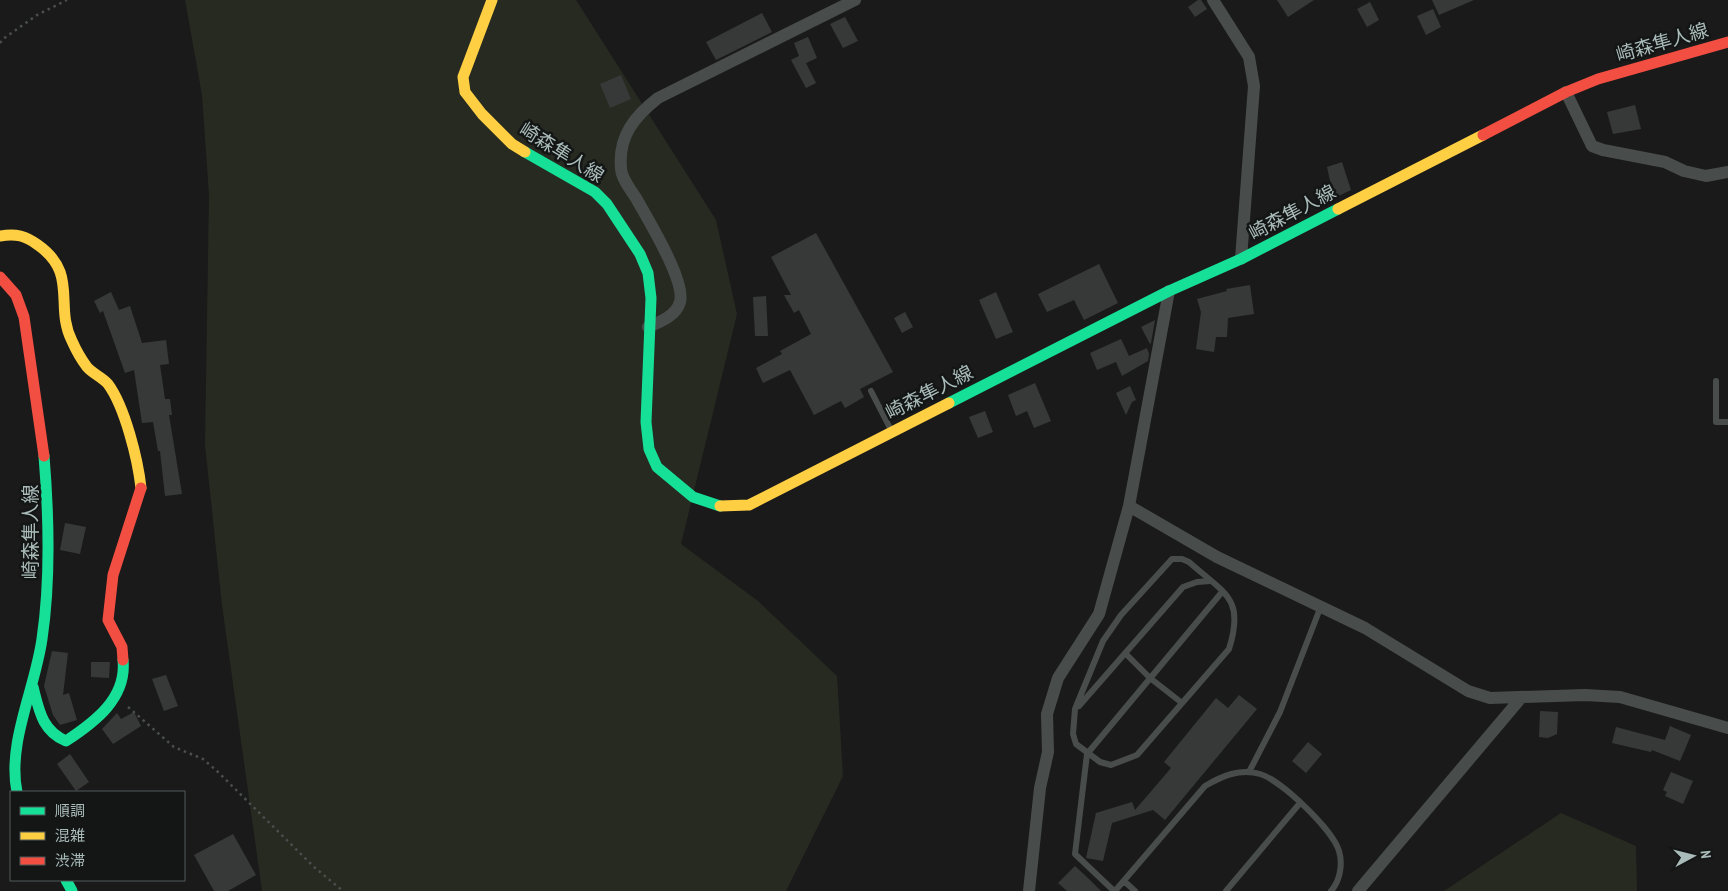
<svg xmlns="http://www.w3.org/2000/svg" width="1728" height="891" viewBox="0 0 1728 891" font-family="'PT Sans Narrow','Noto Sans JP',sans-serif">
<style>
.green{fill:#272a21}
.building{fill:#373939}
.lines{fill:none;stroke-linecap:round;stroke-linejoin:round}
.path{stroke:#4a4e4d;stroke-width:2.5;stroke-dasharray:2.5 4;stroke-linecap:butt}
.lane{stroke:#484d4c;stroke-width:6}
.street{stroke:#484d4c;stroke-width:12}
.fast{stroke:#16e098;stroke-width:11}
.slow{stroke:#ffcf43;stroke-width:11}
.jam{stroke:#f24e42;stroke-width:11}
.labels{text-anchor:middle;stroke-width:5;stroke-linejoin:round;paint-order:stroke}
.street-label{font-size:19px;fill:#aabcba;stroke:#141616}
</style>
<rect width="100%" height="100%" fill="#1a1a1a"/>
<path class="green" d="M 185,0 L 576,0 L 716,220 L 737,314 L 681,544 L 758,601 L 837,676 L 843,776 L 786,891 L 262,891 L 222,605 L 205,445 L 209,195 L 202,95 Z
M 1561,813 L 1636,846 L 1637,891 L 1444,891 Z"/>
<path class="building" d="M 1198,0 L 1201,0 L 1207,9 L 1195,17 L 1188,7 Z
M 1277,0 L 1314,0 L 1288,17 Z
M 1432,0 L 1474,0 L 1439,15 Z
M 1370,2 L 1379,20 L 1367,27 L 1357,9 Z
M 1433,9 L 1441,27 L 1426,35 L 1417,16 Z
M 762,13 L 772,32 L 716,60 L 706,42 Z
M 845,17 L 858,41 L 843,48 L 830,24 Z
M 808,37 L 817,58 L 806,63 L 816,83 L 806,88 L 791,60 L 799,56 L 794,43 Z
M 621,75 L 631,99 L 610,108 L 600,84 Z
M 1635,105 L 1641,129 L 1613,134 L 1607,112 Z
M 1342,162 L 1351,190 L 1334,198 L 1327,167 Z
M 816,233 L 893,372 L 860,389 L 864,397 L 845,408 L 841,401 L 814,415 L 790,370 L 763,383 L 756,368 L 782,354 L 780,351 L 811,334 L 799,310 L 794,313 L 784,295 L 791,295 L 771,257 Z
M 1099,264 L 1118,303 L 1084,320 L 1074,300 L 1047,312 L 1038,294 Z
M 1250,285 L 1254,314 L 1228,318 L 1227,337 L 1216,337 L 1214,352 L 1196,349 L 1201,312 L 1197,299 L 1227,291 L 1226,289 Z
M 111,292 L 119,310 L 130,306 L 142,343 L 166,340 L 169,364 L 160,365 L 165,399 L 170,399 L 172,415 L 169,415 L 182,494 L 165,496 L 160,451 L 158,451 L 153,422 L 142,423 L 134,370 L 125,373 L 103,311 L 100,313 L 94,301 Z
M 996,292 L 1013,332 L 996,339 L 979,300 Z
M 766,296 L 768,336 L 755,336 L 753,297 Z
M 905,312 L 913,327 L 902,333 L 894,318 Z
M 1155,320 L 1151,343 L 1150,344 L 1141,327 Z
M 1121,339 L 1129,356 L 1147,348 L 1149,354 L 1148,361 L 1122,376 L 1116,362 L 1097,370 L 1090,353 Z
M 1035,383 L 1051,421 L 1034,428 L 1027,411 L 1016,416 L 1008,395 Z
M 1130,386 L 1136,400 L 1132,402 L 1126,415 L 1116,393 Z
M 985,411 L 993,432 L 978,438 L 969,417 Z
M 65,523 L 86,527 L 80,554 L 60,550 Z
M 52,651 L 68,653 L 63,695 L 69,693 L 77,720 L 60,725 L 53,715 L 44,686 Z
M 91,662 L 110,662 L 109,678 L 91,677 Z
M 166,675 L 178,706 L 164,711 L 152,679 Z
M 1239,695 L 1257,709 L 1165,820 L 1153,810 L 1112,823 L 1103,861 L 1086,858 L 1096,813 L 1132,802 L 1135,810 L 1171,768 L 1164,762 L 1216,698 L 1228,708 Z
M 1540,711 L 1558,712 L 1557,734 L 1548,738 L 1539,737 Z
M 134,712 L 141,726 L 113,744 L 102,729 L 117,713 L 121,719 Z
M 1670,726 L 1691,735 L 1680,761 L 1652,750 L 1651,752 L 1612,743 L 1616,727 L 1665,740 Z
M 1308,742 L 1322,754 L 1306,773 L 1292,761 Z
M 70,754 L 89,782 L 76,791 L 57,764 Z
M 1671,772 L 1693,781 L 1683,804 L 1665,796 L 1667,792 L 1663,790 Z
M 233,834 L 256,875 L 228,891 L 214,891 L 194,855 Z
M 1075,866 L 1090,880 L 1101,891 L 1067,891 L 1058,883 Z"/>
<g class="lines">
<path class="path" d="M 0,43 L 3,39 L 37,15 L 67,0
M 128,707 L 174,747 L 203,759 L 217,771 L 314,867 L 343,891"/>
<path class="lane" d="M 1716,381 L 1716,422 L 1728,422
M 871,391 L 891,430
M 1172,559 L 1182,559 L 1189,562 C 1225,594 1245,598 1229,649 L 1137,755 L 1111,765 L 1100,762 L 1076,744 L 1073,734 L 1075,709 L 1103,641 L 1121,615 Z
M 1125,653 L 1150,678 L 1182,703
M 1079,706 L 1183,587 L 1197,582 L 1210,581
M 1249,772 L 1280,712 L 1321,606
M 1124,881 L 1135,891
M 1114,891 L 1075,854 L 1087,754 L 1222,592
M 1115,891 L 1205,786 C 1222,776 1240,768 1260,774 C 1281,780 1333,830 1339,851 C 1343,864 1340,881 1331,891
M 1226,891 L 1300,803"/>
<path class="street" d="M 1213,0 L 1249,57 L 1254,86 L 1241,259
M 1566,92 L 1592,146 L 1603,150 L 1665,162 L 1684,171 L 1706,176 L 1728,172
M 648,327 C 660,322 676,316 680,302 C 686,281 647,218 636,198 C 631,190 621,178 621,168 C 618,136 635,116 658,98 L 855,0
M 1129,506 L 1217,557 L 1365,628 L 1468,691 L 1490,698 L 1585,695 L 1620,697 L 1728,728
M 1029,891 L 1040,788 L 1048,752 L 1047,714 L 1058,678 L 1099,614 L 1129,506 L 1169,291
M 1358,891 L 1521,698"/>
<path class="fast" d="M 525,152 L 595,192 L 607,204 L 640,254 L 648,273 L 651,298 L 646,422 L 649,449 L 657,467 L 693,497 L 720,506
M 949,403 L 1169,291 L 1241,259 L 1338,209
M 33,687 C 39,710 42,731 66,741 C 95,722 127,698 123,660
M 17,792 C 7,743 35,689 42,639 C 51,579 49,517 44,456
M 66,880 L 72,891"/>
<path class="slow" d="M 492,0 L 463,77 L 465,92 L 482,114 L 512,144 L 525,152
M 1338,209 L 1483,135
M 0,236 C 16,233 26,236 38,245 C 79,274 54,306 72,341 C 76,350 81,359 87,367 C 93,374 102,377 108,384 C 125,407 138,460 141,488
M 720,506 L 749,505 L 949,403"/>
<path class="jam" d="M 1483,135 L 1566,92 L 1598,79 L 1728,42
M 0,277 L 16,295 L 24,317 L 44,456
M 123,660 L 122,647 L 108,620 L 113,575 L 141,488"/>
</g>
<g class="labels">
<g class="street-label">
<text transform="translate(1662 42) rotate(-16)" y="7">崎森隼人線</text>
<text transform="translate(562 152) rotate(32)" y="7">崎森隼人線</text>
<text transform="translate(1292 212) rotate(-28)" y="7">崎森隼人線</text>
<text transform="translate(929 392) rotate(-27)" y="7">崎森隼人線</text>
<text transform="translate(30 532) rotate(-90)" y="7">崎森隼人線</text>
</g>
</g>
<rect x="10" y="791" width="175" height="90" fill="#141616" stroke="#505858"/>
<rect x="20" y="807" width="25" height="8" fill="#16e098" stroke="#505858"/>
<text x="55" y="816" font-size="15" fill="#aabcba">順調</text>
<rect x="20" y="832" width="25" height="8" fill="#ffcf43" stroke="#505858"/>
<text x="55" y="841" font-size="15" fill="#aabcba">混雑</text>
<rect x="20" y="857" width="25" height="8" fill="#f24e42" stroke="#505858"/>
<text x="55" y="866" font-size="15" fill="#aabcba">渋滞</text>
<g transform="translate(1693 856) rotate(83)" stroke="#141616" stroke-width="4" paint-order="stroke">
<path d="M0-4L9 19L0 12L-9 19Z" fill="#aabcba"/>
<text y="-8" font-size="14" font-weight="bold" text-anchor="middle" fill="#aabcba">N</text>
</g>
</svg>
